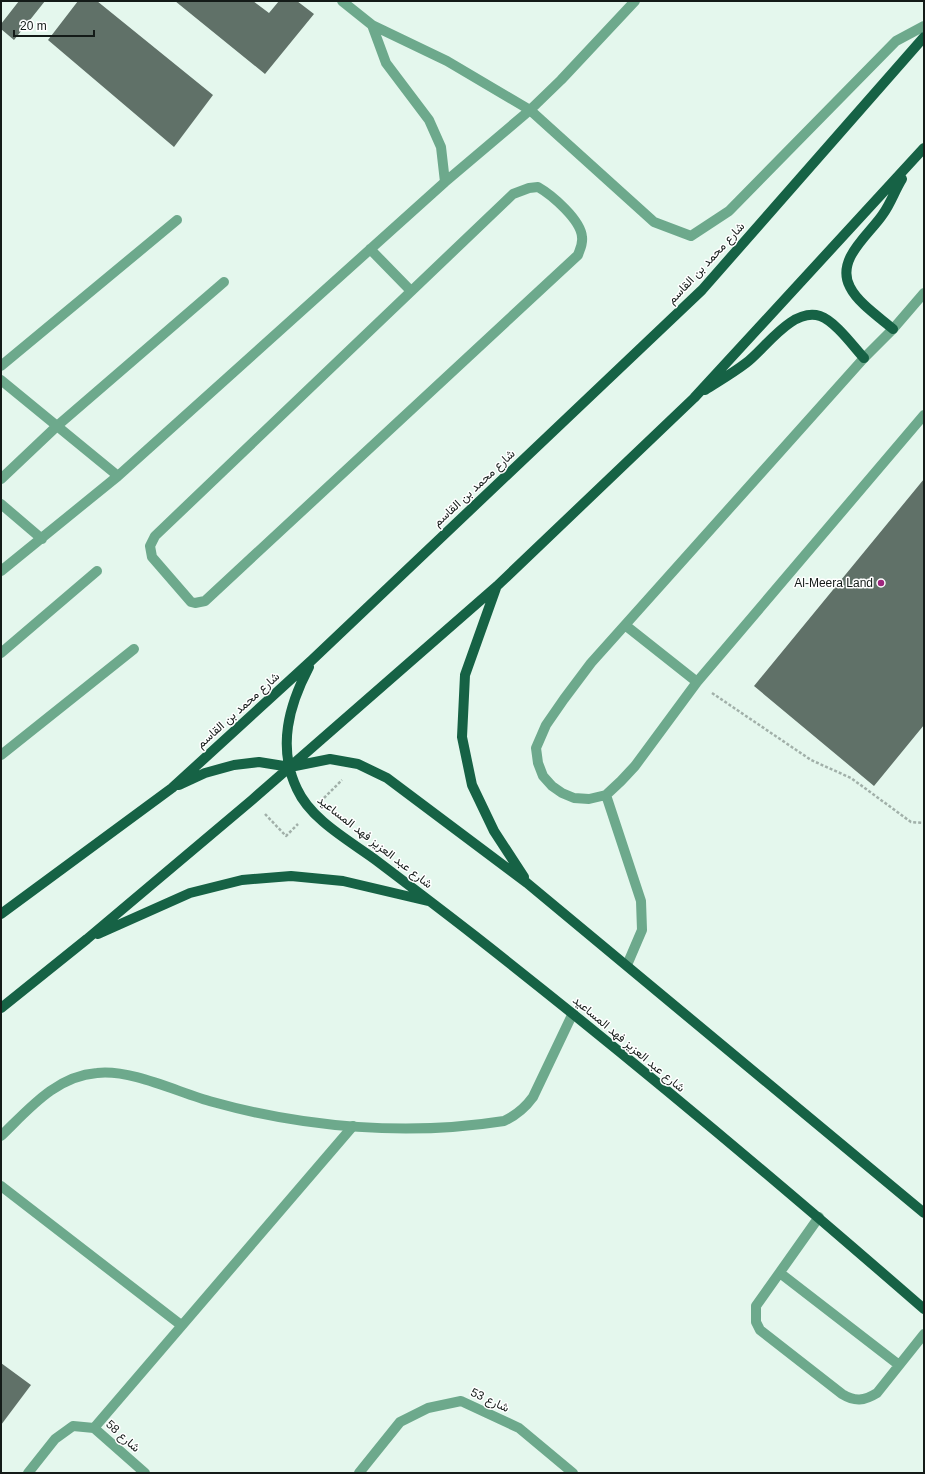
<svg xmlns="http://www.w3.org/2000/svg" width="925" height="1474" viewBox="0 0 925 1474" font-family="Arial,Vazirmatn,sans-serif">
<style>
.building{fill:#607168}
.lines{fill:none;stroke-linecap:round;stroke-linejoin:round}
.path{stroke:#a1b0a9;stroke-width:2.5;stroke-dasharray:3 2;stroke-linecap:butt}
.service{stroke:#6da98c;stroke-width:10}
.minor{stroke:#6da98c;stroke-width:10}
.primary{stroke:#166245;stroke-width:10}
.poi-dot{fill:#9f267e;stroke:#fff;stroke-width:1.5}
.labels{text-anchor:middle;stroke-width:3;stroke-linejoin:round;paint-order:stroke}
.street-label{font-size:12px;fill:#141b18;stroke:#fff}
.poi-label{font-size:12px;fill:#141b18;stroke:#fff;text-anchor:end}
</style>
<rect width="100%" height="100%" fill="#e4f7ed"/>
<path class="building" d="M 19,1 L 45,1 L 14,40 L 1,29 L 1,24 Z
M 78,1 L 97,1 L 213,95 L 174,147 L 48,40 Z
M 175,1 L 253,1 L 269,13 L 279,1 L 297,1 L 314,14 L 265,74 Z
M 924,479 L 924,725 L 874,786 L 754,686 Z
M 1,1363 L 31,1385 L 1,1425 Z"/>
<g class="lines">
<path class="path" d="M 712,693 L 811,760 L 851,778 L 911,822 L 924,823
M 324,798 L 342,780
M 265,814 L 286,836 L 298,824"/>
<path class="service" d="M 342,1 L 372,25 L 447,61 L 530,110 L 654,222 L 691,236 L 729,211 L 896,41 L 924,26
M 372,25 L 386,63 L 429,120 L 441,147 L 445,182
M 538,187 C 552,195 581,220 582,237 C 583,244 580,249 578,255 L 205,601 L 195,603 L 191,602 L 152,557 L 150,546 L 155,536 L 513,194 L 529,188 Z
M 370,249 L 411,291
M 924,293 L 893,329 L 864,358 L 591,663 L 564,699 L 546,725 L 536,748 L 538,763 L 543,776 L 552,786 L 562,793 L 574,798 L 589,799 L 606,795 L 621,781 L 635,766 L 697,682 L 924,415
M 1,366 L 177,220
M 1,380 L 118,476
M 1,479 L 57,426 L 224,282
M 1,504 L 42,539
M 1,571 L 118,476 L 445,182 L 530,110 L 561,80 L 635,1
M 625,625 L 697,682
M 1,653 L 97,571
M 1,755 L 134,649
M 606,795 L 641,901 L 642,930 L 627,965
M 1,1186 L 181,1325
M 819,1217 L 756,1306 L 756,1322 L 760,1330 L 842,1394 C 855,1402 864,1401 877,1393 L 924,1334
M 780,1273 L 899,1365
M 94,1428 L 353,1126"/>
<path class="minor" d="M 1,1136 C 29,1109 56,1076 97,1073 C 132,1069 179,1093 213,1102 C 306,1128 409,1136 504,1121 C 517,1115 525,1108 533,1097 L 573,1013
M 28,1473 L 55,1439 L 73,1426 L 94,1428 L 145,1473
M 359,1473 L 400,1422 L 428,1408 L 461,1401 L 519,1428 L 573,1473"/>
<path class="primary" d="M 893,329 C 879,317 858,303 850,287 C 835,259 870,234 883,214 C 891,203 895,190 902,179
M 705,390 C 719,381 733,373 746,363 C 765,349 792,307 820,316 C 835,321 853,346 864,358
M 496,588 L 465,675 L 462,737 L 472,785 L 494,831 L 524,877
M 309,667 C 289,705 277,747 297,789 C 311,820 350,841 377,861 C 410,886 443,911 475,936 C 628,1056 777,1181 924,1309
M 179,785 L 205,773 L 234,765 L 259,762 L 290,767 L 330,759 L 358,764 L 387,778 L 527,883 L 924,1213
M 1,914 L 172,788 L 312,660 L 702,290 L 924,37
M 98,934 L 190,893 L 242,880 L 291,876 L 343,881 L 428,901
M 1,1008 L 87,939 L 252,800 L 497,586 L 694,398 L 924,148"/>
</g>
<circle class="poi-dot" cx="881" cy="583" r="4"/>
<g class="labels">
<g class="street-label">
<text transform="translate(706 263) rotate(-47)" y="4">شارع محمد بن القاسم</text>
<text transform="translate(474 488) rotate(-43)" y="4">شارع محمد بن القاسم</text>
<text transform="translate(238 710) rotate(-42)" y="4">شارع محمد بن القاسم</text>
<text transform="translate(375 842) rotate(38)" y="4">شارع عبد العزيز فهد المساعيد</text>
<text transform="translate(629 1044) rotate(40)" y="4">شارع عبد العزيز فهد المساعيد</text>
<text transform="translate(490 1400) rotate(25)" y="4">شارع 53</text>
<text transform="translate(123 1436) rotate(42)" y="4">شارع 58</text>
</g>
<g class="poi-label">
<text x="873" y="587">Al-Meera Land</text>
</g>
</g>
<rect width="925" height="1474" fill="none" stroke="#141b18" stroke-width="4"/>
<path d="M14 30v6h80v-6" fill="none" stroke="#141b18" stroke-width="2"/>
<text x="20" y="30" font-size="12" fill="#141b18" stroke="#ffffff" stroke-width="3" paint-order="stroke">20 m</text>
</svg>
